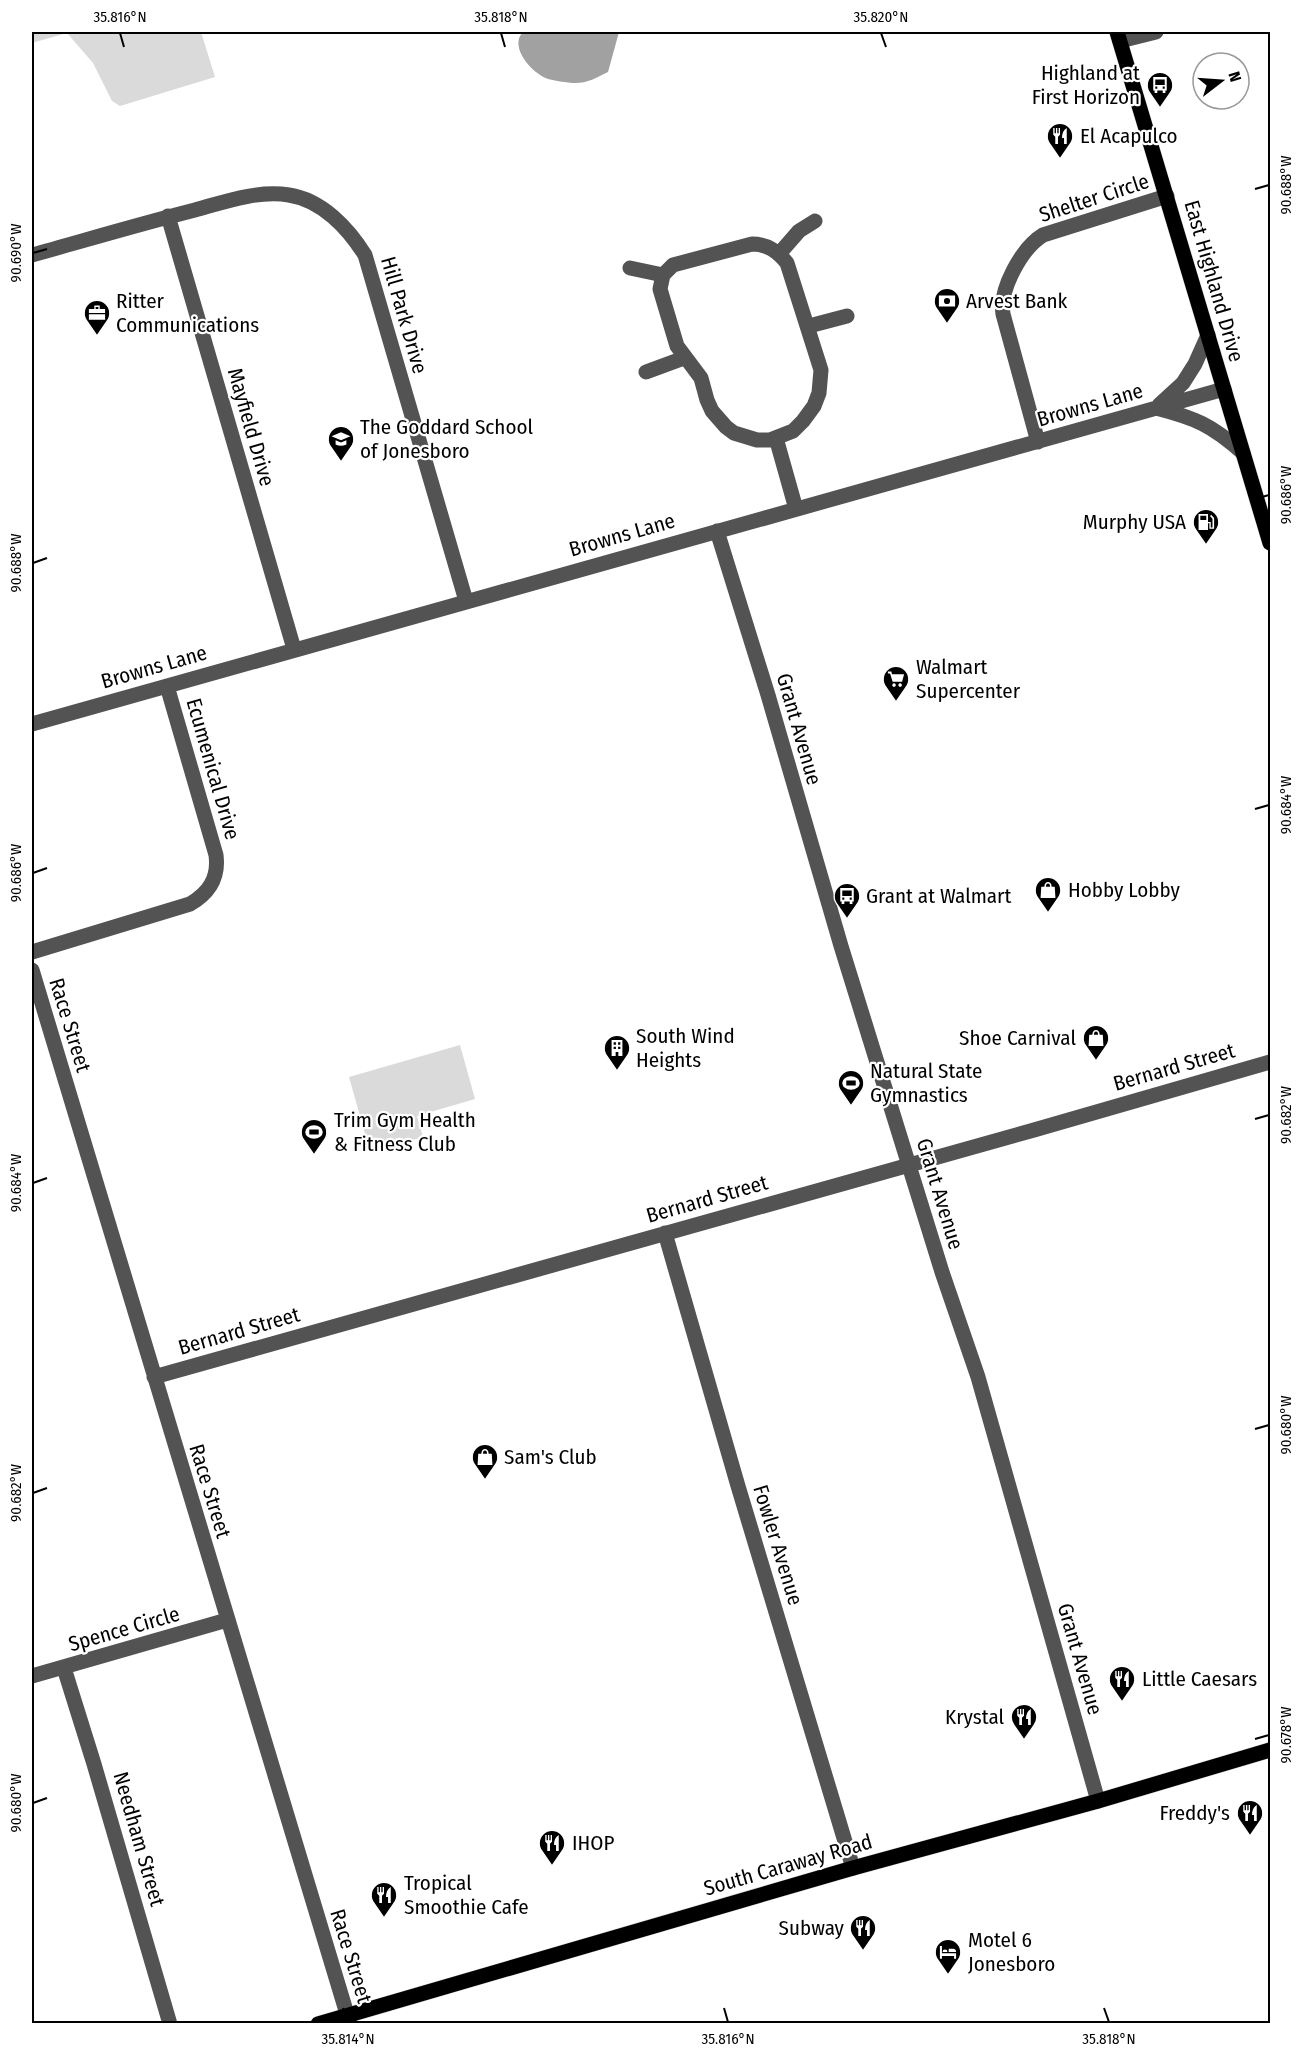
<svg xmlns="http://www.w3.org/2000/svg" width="1302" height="2055" viewBox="0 0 1302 2055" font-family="'Fira Sans Condensed',sans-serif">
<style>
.green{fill:#dadada}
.water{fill:#a1a1a1}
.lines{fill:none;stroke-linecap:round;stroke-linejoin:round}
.major-casing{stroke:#dbdbdb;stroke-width:16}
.minor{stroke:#535353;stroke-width:15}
.major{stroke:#000;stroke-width:15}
.ticks{fill:none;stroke:#000;stroke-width:2}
.labels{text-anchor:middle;stroke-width:4.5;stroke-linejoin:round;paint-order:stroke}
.poi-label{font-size:21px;fill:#000;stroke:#fff;text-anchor:start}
.street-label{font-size:21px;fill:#000;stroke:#fff}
.neatline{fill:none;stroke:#000;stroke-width:2}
.ticks-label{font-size:15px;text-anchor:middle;fill:#000}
</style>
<rect width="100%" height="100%" fill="#fff"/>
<path class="green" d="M 32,32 L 201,32 L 215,77 L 120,106 L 112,101 L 93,63 L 67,33 L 32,43 Z
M 460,1045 L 475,1099 L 417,1116 L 423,1137 L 370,1152 L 349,1077 Z"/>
<path class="water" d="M 523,32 L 619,32 L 608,72 C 596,78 586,84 572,83 C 565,82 555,81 548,79 C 533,74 508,47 523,32 Z"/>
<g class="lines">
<g class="major-casing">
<path id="major" d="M 1117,32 L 1270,543
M 318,2024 L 853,1868 L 1098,1801 L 1270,1750"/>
</g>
<path class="minor" d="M 1120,41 L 1156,32
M 168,216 L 294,649
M 752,244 C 768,244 778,252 787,263 L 821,370 L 819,393 L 814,406 L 803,421 L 793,431 L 770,440 L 757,440 L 734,433 L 726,427 L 712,411 L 707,400 L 701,378 L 677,346 L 660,289 L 663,275 L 673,265 Z
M 779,254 L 799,231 L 815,221
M 32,255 C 86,240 140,224 195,210 C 224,202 257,190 289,195 C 322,200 348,228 365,255 L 466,601
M 630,268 L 663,275
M 809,326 L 847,316
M 646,372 L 684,358
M 1159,405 L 1183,383 L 1195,364 L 1208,335
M 1156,408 C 1195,418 1212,425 1243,453
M 776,438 L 796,509
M 1038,442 L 1003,314 C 999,289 1022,248 1043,235 L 1167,196
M 717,531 L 768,695 L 841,946 L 942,1272 L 978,1377 L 1098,1801
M 32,724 L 1224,389
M 32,952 L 190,904 C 209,893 219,878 216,855 L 167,686
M 32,970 L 350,2024
M 665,1233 L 738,1486 L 853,1868
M 154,1377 L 1034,1130 L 1270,1062
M 64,1668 L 94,1764 L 170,2024
M 32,1676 L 227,1620"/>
<use href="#major" class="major"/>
</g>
<path class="ticks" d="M 120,33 L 124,47M 501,33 L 505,47M 881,33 L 886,47M 1255,189 L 1269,185M 33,253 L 47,249M 1255,499 L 1269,495M 33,563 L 47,558M 1255,809 L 1269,805M 33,873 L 47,868M 1255,1119 L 1269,1115M 33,1183 L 47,1178M 1255,1429 L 1269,1425M 33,1493 L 47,1488M 1255,1739 L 1269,1735M 33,1803 L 47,1798M 343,2008 L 348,2022M 724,2008 L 728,2022M 1104,2008 L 1109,2022"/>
<defs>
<g id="bus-pin" transform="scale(1.35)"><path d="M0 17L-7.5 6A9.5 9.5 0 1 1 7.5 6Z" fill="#000" stroke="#fff"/><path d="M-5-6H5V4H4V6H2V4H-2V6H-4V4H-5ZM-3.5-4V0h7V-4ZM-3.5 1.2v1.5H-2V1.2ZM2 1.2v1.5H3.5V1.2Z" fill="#fff"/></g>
<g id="restaurant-pin" transform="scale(1.35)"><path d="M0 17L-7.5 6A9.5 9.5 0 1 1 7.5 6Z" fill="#000" stroke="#fff"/><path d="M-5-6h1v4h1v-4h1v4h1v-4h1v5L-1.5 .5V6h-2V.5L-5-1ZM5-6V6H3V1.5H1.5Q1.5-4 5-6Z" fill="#fff"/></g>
<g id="bank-pin" transform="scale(1.35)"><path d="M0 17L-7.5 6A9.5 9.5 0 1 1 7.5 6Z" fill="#000" stroke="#fff"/><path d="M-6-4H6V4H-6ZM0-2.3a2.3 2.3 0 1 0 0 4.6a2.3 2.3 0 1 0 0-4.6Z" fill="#fff"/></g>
<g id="office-pin" transform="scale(1.35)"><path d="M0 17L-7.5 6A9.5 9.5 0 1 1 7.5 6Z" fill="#000" stroke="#fff"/><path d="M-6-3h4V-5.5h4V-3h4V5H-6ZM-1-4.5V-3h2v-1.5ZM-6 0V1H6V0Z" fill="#fff"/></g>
<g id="school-pin" transform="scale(1.35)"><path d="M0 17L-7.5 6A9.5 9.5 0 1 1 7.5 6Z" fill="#000" stroke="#fff"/><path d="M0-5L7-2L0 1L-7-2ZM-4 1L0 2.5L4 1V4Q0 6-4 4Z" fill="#fff"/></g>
<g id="fuel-pin" transform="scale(1.35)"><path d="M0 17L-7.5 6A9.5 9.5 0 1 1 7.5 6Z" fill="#000" stroke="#fff"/><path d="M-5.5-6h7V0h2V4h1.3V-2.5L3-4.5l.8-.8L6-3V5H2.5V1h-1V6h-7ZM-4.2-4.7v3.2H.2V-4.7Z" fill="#fff"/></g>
<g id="supermarket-pin" transform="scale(1.35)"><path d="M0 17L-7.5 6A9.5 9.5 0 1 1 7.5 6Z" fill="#000" stroke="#fff"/><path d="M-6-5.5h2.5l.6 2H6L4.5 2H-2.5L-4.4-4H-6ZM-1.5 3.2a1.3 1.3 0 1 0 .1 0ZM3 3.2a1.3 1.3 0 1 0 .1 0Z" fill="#fff"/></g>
<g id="shop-pin" transform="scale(1.35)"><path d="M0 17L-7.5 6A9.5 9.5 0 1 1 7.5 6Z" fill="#000" stroke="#fff"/><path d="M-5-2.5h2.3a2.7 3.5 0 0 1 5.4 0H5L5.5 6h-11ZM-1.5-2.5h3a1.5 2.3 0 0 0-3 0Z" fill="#fff"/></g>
<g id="building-pin" transform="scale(1.35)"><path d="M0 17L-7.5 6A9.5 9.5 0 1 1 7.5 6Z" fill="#000" stroke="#fff"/><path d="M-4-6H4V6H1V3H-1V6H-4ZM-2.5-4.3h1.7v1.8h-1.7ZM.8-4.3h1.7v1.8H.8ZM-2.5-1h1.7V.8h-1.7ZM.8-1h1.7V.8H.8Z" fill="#fff"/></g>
<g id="stadium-pin" transform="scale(1.35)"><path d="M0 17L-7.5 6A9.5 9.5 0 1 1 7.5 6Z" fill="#000" stroke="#fff"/><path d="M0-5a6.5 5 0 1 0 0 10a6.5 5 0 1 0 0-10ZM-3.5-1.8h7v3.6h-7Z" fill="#fff"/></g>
<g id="hotel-pin" transform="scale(1.35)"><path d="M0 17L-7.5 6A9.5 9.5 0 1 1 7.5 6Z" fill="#000" stroke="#fff"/><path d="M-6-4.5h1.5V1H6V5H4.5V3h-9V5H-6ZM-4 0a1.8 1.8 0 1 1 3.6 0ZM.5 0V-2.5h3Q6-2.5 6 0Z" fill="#fff"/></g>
</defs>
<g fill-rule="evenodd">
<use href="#bus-pin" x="1160" y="85"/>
<use href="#restaurant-pin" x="1060" y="136"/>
<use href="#bank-pin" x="947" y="301"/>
<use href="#office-pin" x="97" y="313"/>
<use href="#school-pin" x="341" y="439"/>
<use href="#fuel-pin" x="1206" y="522"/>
<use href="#supermarket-pin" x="896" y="679"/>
<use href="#shop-pin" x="1048" y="890"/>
<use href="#bus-pin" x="847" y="896"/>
<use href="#shop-pin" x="1096" y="1038"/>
<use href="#building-pin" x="617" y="1048"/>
<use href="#stadium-pin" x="851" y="1083"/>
<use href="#stadium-pin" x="314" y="1132"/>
<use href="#shop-pin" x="485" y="1457"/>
<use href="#restaurant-pin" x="1122" y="1679"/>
<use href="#restaurant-pin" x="1024" y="1717"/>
<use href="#restaurant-pin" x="1250" y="1813"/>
<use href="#restaurant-pin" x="552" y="1843"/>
<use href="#restaurant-pin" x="384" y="1895"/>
<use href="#restaurant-pin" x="863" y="1928"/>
<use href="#hotel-pin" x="948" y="1952"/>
</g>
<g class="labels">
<g class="poi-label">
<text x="1140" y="80" text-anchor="end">Highland at<tspan x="1140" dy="24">First Horizon</tspan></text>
<text x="1080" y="143">El Acapulco</text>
<text x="116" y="308">Ritter<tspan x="116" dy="24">Communications</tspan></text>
<text x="966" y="308">Arvest Bank</text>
<text x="360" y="434">The Goddard School<tspan x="360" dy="24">of Jonesboro</tspan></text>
<text x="1186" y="529" text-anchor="end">Murphy USA</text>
<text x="916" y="674">Walmart<tspan x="916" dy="24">Supercenter</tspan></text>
<text x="1068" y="897">Hobby Lobby</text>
<text x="866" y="903">Grant at Walmart</text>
<text x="636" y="1043">South Wind<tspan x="636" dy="24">Heights</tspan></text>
<text x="1076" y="1045" text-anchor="end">Shoe Carnival</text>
<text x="870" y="1078">Natural State<tspan x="870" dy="24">Gymnastics</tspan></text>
<text x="334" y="1127">Trim Gym Health<tspan x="334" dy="24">&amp; Fitness Club</tspan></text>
<text x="504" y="1464">Sam's Club</text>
<text x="1142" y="1686">Little Caesars</text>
<text x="1004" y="1724" text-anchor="end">Krystal</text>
<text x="1230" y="1820" text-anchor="end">Freddy's</text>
<text x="572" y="1850">IHOP</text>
<text x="404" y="1890">Tropical<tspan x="404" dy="24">Smoothie Cafe</tspan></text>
<text x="844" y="1935" text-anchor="end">Subway</text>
<text x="968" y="1947">Motel 6<tspan x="968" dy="24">Jonesboro</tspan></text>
</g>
<g class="street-label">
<text transform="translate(1094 198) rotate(-18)" y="7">Shelter Circle</text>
<text transform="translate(1214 281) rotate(74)" y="7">East Highland Drive</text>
<text transform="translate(404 315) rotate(74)" y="7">Hill Park Drive</text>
<text transform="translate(1090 405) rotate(-16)" y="7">Browns Lane</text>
<text transform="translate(251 427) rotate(74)" y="7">Mayfield Drive</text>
<text transform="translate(622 535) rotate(-16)" y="7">Browns Lane</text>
<text transform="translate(154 667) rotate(-16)" y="7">Browns Lane</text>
<text transform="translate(799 729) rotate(74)" y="7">Grant Avenue</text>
<text transform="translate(213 769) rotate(74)" y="7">Ecumenical Drive</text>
<text transform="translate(70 1025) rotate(73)" y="7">Race Street</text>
<text transform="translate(1174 1067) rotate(-16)" y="7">Bernard Street</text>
<text transform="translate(940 1194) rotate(73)" y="7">Grant Avenue</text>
<text transform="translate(707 1199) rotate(-16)" y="7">Bernard Street</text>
<text transform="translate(239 1331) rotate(-16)" y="7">Bernard Street</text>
<text transform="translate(210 1491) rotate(73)" y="7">Race Street</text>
<text transform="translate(778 1545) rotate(73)" y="7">Fowler Avenue</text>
<text transform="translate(124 1629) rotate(-16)" y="7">Spence Circle</text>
<text transform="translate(1080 1659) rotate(74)" y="7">Grant Avenue</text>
<text transform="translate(139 1839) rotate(74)" y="7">Needham Street</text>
<text transform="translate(788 1865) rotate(-16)" y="7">South Caraway Road</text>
<text transform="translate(351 1956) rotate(73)" y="7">Race Street</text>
</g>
</g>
<rect width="1302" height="2055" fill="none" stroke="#ffffff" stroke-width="66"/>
<g transform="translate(1221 81) rotate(73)"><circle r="28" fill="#ffffff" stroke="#999999" stroke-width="1.5"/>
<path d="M0-4.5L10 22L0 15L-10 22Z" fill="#000000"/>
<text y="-9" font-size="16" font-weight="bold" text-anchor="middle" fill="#000000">N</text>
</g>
<rect x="33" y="33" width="1236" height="1989" class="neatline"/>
<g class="ticks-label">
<text x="120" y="22">35.816°N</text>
<text x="501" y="22">35.818°N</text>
<text x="881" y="22">35.820°N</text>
<text transform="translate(1286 185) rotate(-90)" y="5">90.688°W</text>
<text transform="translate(16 253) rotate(-90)" y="5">90.690°W</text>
<text transform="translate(1286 495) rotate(-90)" y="5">90.686°W</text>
<text transform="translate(16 563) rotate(-90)" y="5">90.688°W</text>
<text transform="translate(1286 805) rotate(-90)" y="5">90.684°W</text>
<text transform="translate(16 873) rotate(-90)" y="5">90.686°W</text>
<text transform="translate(1286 1115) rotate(-90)" y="5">90.682°W</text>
<text transform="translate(16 1183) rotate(-90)" y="5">90.684°W</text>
<text transform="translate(1286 1425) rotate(-90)" y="5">90.680°W</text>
<text transform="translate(16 1493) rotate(-90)" y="5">90.682°W</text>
<text transform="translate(1286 1735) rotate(-90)" y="5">90.678°W</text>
<text transform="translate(16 1803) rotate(-90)" y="5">90.680°W</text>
<text x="348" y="2044">35.814°N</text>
<text x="728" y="2044">35.816°N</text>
<text x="1109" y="2044">35.818°N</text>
</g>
</svg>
